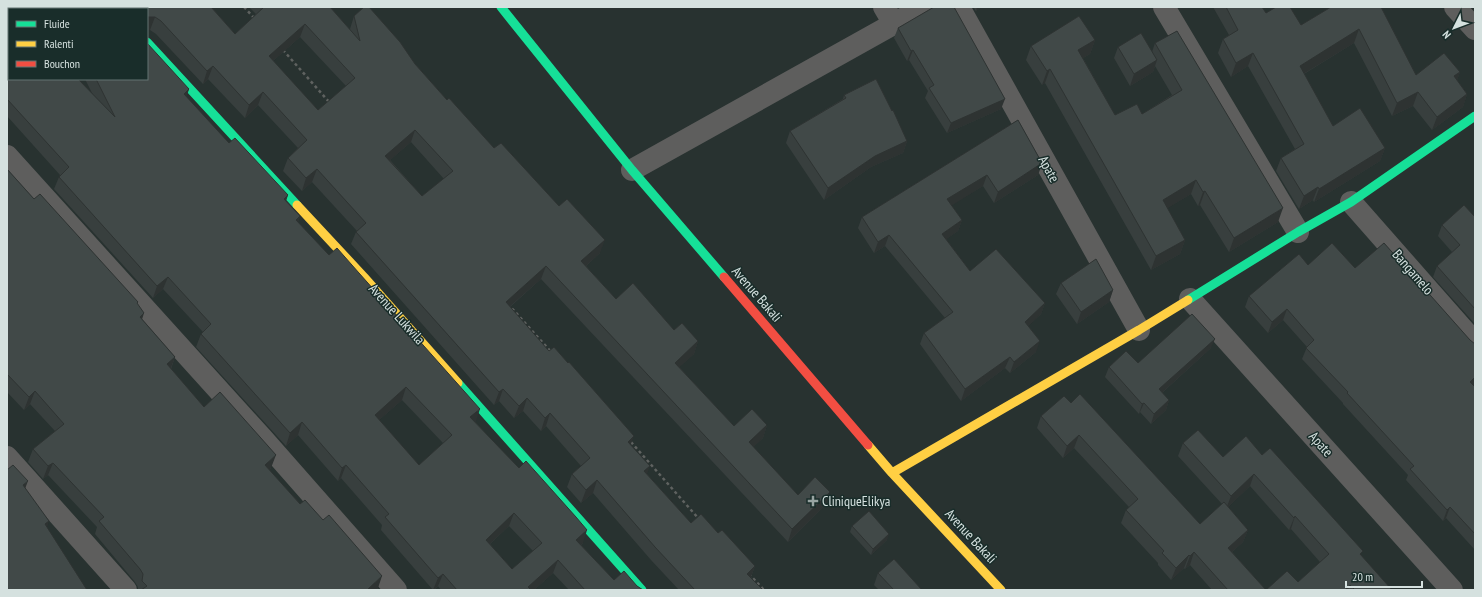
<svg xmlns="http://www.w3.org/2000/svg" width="1482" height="597" viewBox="0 0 1482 597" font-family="'PT Sans Narrow',sans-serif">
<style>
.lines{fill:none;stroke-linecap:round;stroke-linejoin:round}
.path{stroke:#5f6260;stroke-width:2.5;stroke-dasharray:3 3;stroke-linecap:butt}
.street{stroke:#5e5e5d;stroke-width:22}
.fast{stroke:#16e098;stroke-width:9}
.slow{stroke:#ffcf43;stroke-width:9}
.jam{stroke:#f24e42;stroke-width:9}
.wall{fill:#383f3e;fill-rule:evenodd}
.shaded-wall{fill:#2e3332}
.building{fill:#414948;stroke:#2e3332;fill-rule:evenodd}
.poi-dot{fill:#98a4a2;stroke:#192d2a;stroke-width:1.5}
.labels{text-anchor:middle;stroke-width:3;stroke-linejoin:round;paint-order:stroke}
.street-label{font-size:14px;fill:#d5e1df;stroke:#192d2a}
.poi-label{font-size:14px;fill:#d5e1df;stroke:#192d2a;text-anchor:start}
</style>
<rect width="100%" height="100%" fill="#283230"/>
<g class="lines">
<path class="path" d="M 244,7 L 255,19
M 7,14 L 9,16
M 283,50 L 330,103
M 508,304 L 552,353
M 631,442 L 699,519
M 749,574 L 764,590"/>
<path class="street" d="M 884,7 L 894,24
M 959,7 L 1139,330
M 1164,7 L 1298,232
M 1455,7 L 1475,29
M 7,156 L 262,438 L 396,590
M 632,170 L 924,7
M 1351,202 L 1475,343
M 1190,299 L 1452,590
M 7,457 L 126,590"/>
<path class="fast" d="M 501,7 L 632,170 L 724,277
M 147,42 L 297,205
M 1188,300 L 1298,232 L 1351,202 L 1475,116
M 458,383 L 642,590"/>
<path class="slow" d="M 297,205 L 364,277 L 458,383
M 868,445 L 892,473 L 1001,590
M 892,473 L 1139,330 L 1188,300"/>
<path class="jam" d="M 724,277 L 868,445"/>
</g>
<path class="wall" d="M 50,7 L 116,7 L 118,8 L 213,9 L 235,34 L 256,14 L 249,7 L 330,7 L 350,30 L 350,29 L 354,16 L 415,64 L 447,100 L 494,148 L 600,253 L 586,266 L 616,299 L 674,330 L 698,341 L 694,354 L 679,367 L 734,426 L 767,425 L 763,438 L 753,447 L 798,495 L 825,505 L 788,542 L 541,279 L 510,307 L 631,445 L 647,474 L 691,523 L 718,533 L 755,566 L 751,577 L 763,590 L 679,590 L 651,560 L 593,493 L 581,503 L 567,487 L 572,474 L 581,466 L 546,426 L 541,431 L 523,411 L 514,418 L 499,401 L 494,405 L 351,244 L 356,232 L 357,231 L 312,182 L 302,191 L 283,171 L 288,158 L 298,148 L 258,105 L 245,118 L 208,79 L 203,84 L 156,34 L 150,30 L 147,30 L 147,9 L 51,9 ZM 300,37 L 346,86 L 318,110 L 273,61 ZM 411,142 L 444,179 L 422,196 L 390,160 Z
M 973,7 L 982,7 L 976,11 Z
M 1213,7 L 1262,7 L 1266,13 L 1301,25 L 1331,7 L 1416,75 L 1460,72 L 1457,80 L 1467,94 L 1463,107 L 1432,130 L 1413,106 L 1392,116 L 1354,43 L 1304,74 L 1333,126 L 1385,148 L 1380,161 L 1314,202 L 1313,200 L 1299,209 L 1276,171 L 1281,158 L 1295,149 L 1248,66 L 1231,77 L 1218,53 L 1223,39 L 1229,35 Z
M 9,14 L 9,72 L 7,70 L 7,16 Z
M 898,28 L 1001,109 L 947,133 L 925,98 L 928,91 L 909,60 L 907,61 L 894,38 Z
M 1095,40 L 1090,54 L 1083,58 L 1115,115 L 1142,114 L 1172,95 L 1155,66 L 1153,72 L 1130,86 L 1114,58 L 1118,47 L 1152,52 L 1155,43 L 1278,222 L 1229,252 L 1200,205 L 1198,206 L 1191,194 L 1167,208 L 1185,240 L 1180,254 L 1151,270 L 1045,83 L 1042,85 L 1026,60 L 1031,46 Z
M 7,79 L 93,95 L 85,79 L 147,79 L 189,89 L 186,97 L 229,143 L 288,195 L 286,201 L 300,216 L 298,222 L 583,543 L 581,545 L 614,580 L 637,586 L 643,590 L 569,590 L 553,573 L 534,590 L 441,590 L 438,586 L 434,590 L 433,590 L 381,530 L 382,525 L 341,478 L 338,481 L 298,435 L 286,446 L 196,347 L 201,334 L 203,332 L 163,289 L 153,298 L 54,189 L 59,177 L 60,175 L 7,116 ZM 402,400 L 443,443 L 419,465 L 379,420 ZM 509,526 L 533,551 L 512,569 L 490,544 Z
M 844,95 L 907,141 L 903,153 L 871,167 L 824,200 L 786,143 L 790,131 L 843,99 Z
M 1018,120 L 1042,163 L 1038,175 L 994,203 L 983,186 L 951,205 L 962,220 L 958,231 L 946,239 L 970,271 L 1045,303 L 1041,314 L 1028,326 L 1036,352 L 1010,373 L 1005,368 L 961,401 L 920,344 L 924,333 L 945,318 L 885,246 L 874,253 L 858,228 L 862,217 Z
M 7,169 L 34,199 L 137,304 L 142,319 L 175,357 L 171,369 L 204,407 L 271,468 L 269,470 L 378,588 L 376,590 L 138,590 L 138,587 L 135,582 L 95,534 L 97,527 L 49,476 L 48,475 L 43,479 L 28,462 L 33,449 L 55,431 L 30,404 L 24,410 L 7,392 Z
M 1475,217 L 1475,324 L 1433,277 L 1437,266 L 1452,252 L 1438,236 L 1442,225 Z
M 1308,265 L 1355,268 L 1475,385 L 1474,386 L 1475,387 L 1475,550 L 1446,518 L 1443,521 L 1406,480 L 1408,475 L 1343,404 L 1343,403 L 1302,359 L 1307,347 L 1283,320 L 1268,333 L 1245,307 L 1249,296 Z
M 1061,283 L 1113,290 L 1109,302 L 1077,324 L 1056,294 Z
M 1211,348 L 1162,393 L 1169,400 L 1166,410 L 1151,424 L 1140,412 L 1139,414 L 1105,377 L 1109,367 L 1138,363 Z
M 1071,403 L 1200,524 L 1222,504 L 1178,456 L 1183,443 L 1223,457 L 1262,455 L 1361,556 L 1392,590 L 1266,590 L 1298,582 L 1320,562 L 1291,529 L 1289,530 L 1250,486 L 1228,507 L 1248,530 L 1243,542 L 1232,552 L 1266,590 L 1212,590 L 1190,565 L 1185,569 L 1184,568 L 1171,580 L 1158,565 L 1158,563 L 1121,523 L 1126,510 L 1129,507 L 1074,448 L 1063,458 L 1037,428 L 1041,416 Z
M 852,526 L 887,540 L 871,555 L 850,532 Z
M 878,573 L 922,590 L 879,590 L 874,585 Z"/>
<path class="shaded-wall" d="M 977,7 L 982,7 L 976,11 Z
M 148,17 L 155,17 L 150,30 L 147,30 L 147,18 Z
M 305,24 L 300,37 L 264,69 L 269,56 Z
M 1359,29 L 1354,43 L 1295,79 L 1300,66 Z
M 1095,40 L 1090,54 L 1073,64 L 1078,50 Z
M 913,50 L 909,60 L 907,61 L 911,51 Z
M 1253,53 L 1248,66 L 1231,77 L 1236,63 Z
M 1157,60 L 1153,72 L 1130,86 L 1134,74 Z
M 213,66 L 208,79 L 203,84 L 207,71 Z
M 1050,69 L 1045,83 L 1042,85 L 1047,71 Z
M 1460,72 L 1455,86 L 1454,76 Z
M 189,89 L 185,101 L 184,94 Z
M 263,92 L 258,105 L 245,118 L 249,105 Z
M 1418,92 L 1413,106 L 1392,116 L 1397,103 Z
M 1467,94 L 1463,107 L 1432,130 L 1437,117 Z
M 1005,99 L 1001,109 L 947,133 L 951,123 Z
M 415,130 L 411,142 L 381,168 L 385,156 Z
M 907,141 L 903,153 L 871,167 L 824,200 L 828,188 L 875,156 Z
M 1385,148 L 1380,161 L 1314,202 L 1319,189 Z
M 1042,163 L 1038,175 L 994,203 L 998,192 Z
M 317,169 L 312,182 L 302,191 L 306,178 Z
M 987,175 L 983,186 L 943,211 L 947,199 Z
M 1196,180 L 1191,194 L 1158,214 L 1163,200 Z
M 1318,187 L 1313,200 L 1299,209 L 1304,196 Z
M 1205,191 L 1200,205 L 1198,206 L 1203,192 Z
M 288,195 L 283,208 L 284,199 Z
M 1283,208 L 1278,222 L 1229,252 L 1234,238 Z
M 300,216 L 296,229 L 296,220 Z
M 962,220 L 958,231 L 938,245 L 942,234 Z
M 889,235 L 885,246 L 874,253 L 878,242 Z
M 605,240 L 600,253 L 577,274 L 581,261 Z
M 1185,240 L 1180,254 L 1151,270 L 1156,256 Z
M 546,266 L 541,279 L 501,314 L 506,302 Z
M 168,277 L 163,289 L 153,298 L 157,286 Z
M 1113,290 L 1109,302 L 1077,324 L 1081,312 Z
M 1045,303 L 1041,314 L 1021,333 L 1025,322 Z
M 1287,309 L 1283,320 L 1268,333 L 1272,322 Z
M 144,313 L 140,326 L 140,317 Z
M 1215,339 L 1211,348 L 1155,399 L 1159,389 Z
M 698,341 L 694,354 L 671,375 L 675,363 Z
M 1040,341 L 1036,352 L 1010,373 L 1014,362 Z
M 175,357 L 170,370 L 167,364 Z
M 1010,357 L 1005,368 L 961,401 L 965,389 Z
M 1475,377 L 1475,385 L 1466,393 L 1470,382 Z
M 406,387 L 402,400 L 370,428 L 375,415 Z
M 503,389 L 499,401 L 494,405 L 499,392 Z
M 35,391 L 30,404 L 24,410 L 29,397 Z
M 527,398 L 523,411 L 514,418 L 519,406 Z
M 1169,400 L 1166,410 L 1151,424 L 1154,414 Z
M 1144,403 L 1140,412 L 1139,414 L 1142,404 Z
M 480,409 L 476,421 L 466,430 L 470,417 Z
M 550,413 L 546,426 L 541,431 L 545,418 Z
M 302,422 L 298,435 L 286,446 L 290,433 Z
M 767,425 L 763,438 L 745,455 L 749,442 Z
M 1079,435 L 1074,448 L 1063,458 L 1067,446 Z
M 634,436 L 629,449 L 628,442 Z
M 276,455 L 271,468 L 260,478 L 265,465 Z
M 53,463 L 48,475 L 43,479 L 48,466 Z
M 346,465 L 341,478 L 338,481 L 342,468 Z
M 650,466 L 645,479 L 644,471 Z
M 1254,474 L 1250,486 L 1226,509 L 1231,496 Z
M 597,480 L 593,493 L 581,503 L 586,490 Z
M 28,481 L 23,494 L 23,485 Z
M 830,492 L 825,505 L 788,542 L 792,529 Z
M 1450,507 L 1446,518 L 1443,521 L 1447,510 Z
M 514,513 L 509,526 L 481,552 L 486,540 Z
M 1295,516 L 1291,529 L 1289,530 L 1294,518 Z
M 49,521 L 45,534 L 45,524 Z
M 587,530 L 583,543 L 571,553 L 576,540 Z
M 1248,530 L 1243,542 L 1223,560 L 1228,548 Z
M 889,534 L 887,540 L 871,555 L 873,549 Z
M 1194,552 L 1190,565 L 1185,569 L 1190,556 Z
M 1189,555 L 1184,568 L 1171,580 L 1176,568 Z
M 558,560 L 553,573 L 534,590 L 527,590 L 528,587 Z
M 755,566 L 750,579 L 747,574 Z
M 443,574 L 438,586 L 433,590 L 438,578 Z
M 382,576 L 378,588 L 376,590 L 367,590 Z
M 1350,585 L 1348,590 L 1345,590 Z"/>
<path class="building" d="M 61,7 L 116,7 L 118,8 L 125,8 L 127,7 L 211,7 L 235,34 L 264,7 L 330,7 L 360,41 L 354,16 L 364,7 L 369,7 L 400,42 L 415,64 L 447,100 L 449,98 L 494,148 L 501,143 L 559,206 L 567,199 L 605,240 L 581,261 L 616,299 L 633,283 L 674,330 L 682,323 L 698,341 L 675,363 L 734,426 L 752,409 L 767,425 L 749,442 L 798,495 L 815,477 L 830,492 L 792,529 L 546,266 L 506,302 L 549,351 L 554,347 L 568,363 L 569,362 L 634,436 L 628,442 L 650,466 L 644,471 L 691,523 L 701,514 L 718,533 L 722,530 L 755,566 L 747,574 L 763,590 L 695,590 L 655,547 L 597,480 L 586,490 L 572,474 L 590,458 L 550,413 L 545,418 L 527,398 L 519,406 L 503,389 L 499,392 L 356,232 L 366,223 L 317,169 L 306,178 L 288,158 L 307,140 L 263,92 L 249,105 L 213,66 L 207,71 L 161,21 L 155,17 L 148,17 L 147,18 L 147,9 L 62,9 ZM 305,24 L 355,78 L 318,110 L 269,56 ZM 415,130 L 453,171 L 422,196 L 385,156 Z
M 934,7 L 954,7 L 1005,99 L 951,123 L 929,88 L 934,85 L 913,50 L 911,51 L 898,28 Z
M 1226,7 L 1262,7 L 1266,13 L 1276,7 L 1290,7 L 1301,25 L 1331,7 L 1381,7 L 1416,75 L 1444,53 L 1460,72 L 1454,76 L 1467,94 L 1437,117 L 1418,92 L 1397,103 L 1359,29 L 1300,66 L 1333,126 L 1360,108 L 1385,148 L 1319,189 L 1318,187 L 1304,196 L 1281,158 L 1304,144 L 1253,53 L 1236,63 L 1223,39 L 1238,30 Z
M 9,14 L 9,55 L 7,53 L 7,39 L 8,38 L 7,37 L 7,16 Z
M 1079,16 L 1095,40 L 1078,50 L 1115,115 L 1137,104 L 1142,114 L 1182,90 L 1155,43 L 1177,31 L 1283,208 L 1234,238 L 1205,191 L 1203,192 L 1196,180 L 1163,200 L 1185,240 L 1156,256 L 1050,69 L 1047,71 L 1031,46 Z
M 1141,33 L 1157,60 L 1134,74 L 1118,47 Z
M 147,43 L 189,89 L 184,94 L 229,143 L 235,138 L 288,195 L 284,199 L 300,216 L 296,220 L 329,255 L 337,248 L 359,273 L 480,409 L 470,417 L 519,468 L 526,461 L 576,517 L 587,530 L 576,540 L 614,580 L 624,571 L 637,586 L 643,590 L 585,590 L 558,560 L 528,587 L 531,590 L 457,590 L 443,574 L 438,578 L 385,517 L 389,514 L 346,465 L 342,468 L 302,422 L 290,433 L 201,334 L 211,324 L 168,277 L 157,286 L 59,177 L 69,167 L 7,99 L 7,79 L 9,77 L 9,79 L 78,79 L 115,117 L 96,79 L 147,79 ZM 406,387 L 452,435 L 419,465 L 375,415 ZM 514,513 L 542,543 L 512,569 L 486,540 Z
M 876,79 L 892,111 L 893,110 L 907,141 L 875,156 L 828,188 L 790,131 L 846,98 L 844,95 Z
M 1018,120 L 1042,163 L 998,192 L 987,175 L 947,199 L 962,220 L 942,234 L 970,271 L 996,249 L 1045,303 L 1025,322 L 1040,341 L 1014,362 L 1010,357 L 965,389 L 924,333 L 953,312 L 889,235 L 878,242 L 862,217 Z
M 7,169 L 34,199 L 40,194 L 138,302 L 137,303 L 144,313 L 140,317 L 175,357 L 167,364 L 204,407 L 220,392 L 276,455 L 265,465 L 300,504 L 305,500 L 323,520 L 329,515 L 382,576 L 367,590 L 141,590 L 147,586 L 142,581 L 143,574 L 140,569 L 99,521 L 104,517 L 54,464 L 53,463 L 48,466 L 33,449 L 64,424 L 35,391 L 29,397 L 7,374 Z
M 1464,205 L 1475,217 L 1475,309 L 1437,266 L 1460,245 L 1442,225 Z
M 1332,243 L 1355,268 L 1384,243 L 1470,340 L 1475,344 L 1475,377 L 1470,382 L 1475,387 L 1475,534 L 1450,507 L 1447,510 L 1410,469 L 1414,466 L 1347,393 L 1348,392 L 1306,348 L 1314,340 L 1287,309 L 1272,322 L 1249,296 L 1299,254 L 1308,265 Z
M 1096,259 L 1113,290 L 1081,312 L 1061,283 Z
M 1192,314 L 1215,339 L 1159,389 L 1169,400 L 1154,414 L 1144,403 L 1142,404 L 1109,367 L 1126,351 L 1138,363 Z
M 1080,394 L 1200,524 L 1224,502 L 1248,530 L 1228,548 L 1266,590 L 1228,590 L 1194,552 L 1190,556 L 1189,555 L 1176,568 L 1162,553 L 1164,551 L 1126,510 L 1138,499 L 1079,435 L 1067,446 L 1041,416 L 1064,396 L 1071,403 Z
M 1198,430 L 1223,457 L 1246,436 L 1262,455 L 1270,448 L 1363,551 L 1360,554 L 1392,590 L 1355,590 L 1350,585 L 1345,590 L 1266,590 L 1287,571 L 1298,582 L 1329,554 L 1295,516 L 1294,518 L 1254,474 L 1231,496 L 1183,443 Z
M 13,465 L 28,481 L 23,485 L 49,521 L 45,524 L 87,590 L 7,590 L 7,470 Z
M 869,511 L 889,534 L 873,549 L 852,526 Z
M 894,559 L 922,590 L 894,590 L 878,573 Z"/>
<path class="poi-dot" d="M811 495h4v4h4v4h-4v4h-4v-4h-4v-4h4z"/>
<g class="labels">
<g class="street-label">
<text transform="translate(1049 169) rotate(61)" y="5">Apate</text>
<text transform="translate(1413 272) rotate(49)" y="5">Bangamelo</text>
<text transform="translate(757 294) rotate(49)" y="5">Avenue Bakali</text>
<text transform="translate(397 314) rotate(48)" y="5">Avenue Lukwila</text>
<text transform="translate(1321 444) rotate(48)" y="5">Apate</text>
<text transform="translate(971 536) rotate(47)" y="5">Avenue Bakali</text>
</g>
<g class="poi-label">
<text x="822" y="506">CliniqueElikya</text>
</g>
</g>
<rect width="1482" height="597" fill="none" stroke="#d5e1df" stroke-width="16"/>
<rect x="8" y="8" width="140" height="72" fill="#192d2a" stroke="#647572"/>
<rect x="16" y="21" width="20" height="6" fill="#16e098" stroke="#647572"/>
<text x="44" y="28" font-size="12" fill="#d5e1df">Fluide</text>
<rect x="16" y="41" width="20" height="6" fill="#ffcf43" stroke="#647572"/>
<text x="44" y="48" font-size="12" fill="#d5e1df">Ralenti</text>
<rect x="16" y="61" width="20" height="6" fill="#f24e42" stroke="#647572"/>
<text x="44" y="68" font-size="12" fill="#d5e1df">Bouchon</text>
<g transform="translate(1454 28) rotate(228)" stroke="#192d2a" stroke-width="3" paint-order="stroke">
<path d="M0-3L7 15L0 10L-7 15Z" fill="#d5e1df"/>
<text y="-6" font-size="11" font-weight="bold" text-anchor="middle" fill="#d5e1df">N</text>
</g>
<path d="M1346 581v6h76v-6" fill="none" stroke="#d5e1df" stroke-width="2"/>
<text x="1352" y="581" font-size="12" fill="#d5e1df" stroke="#192d2a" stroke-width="3" paint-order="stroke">20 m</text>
</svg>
